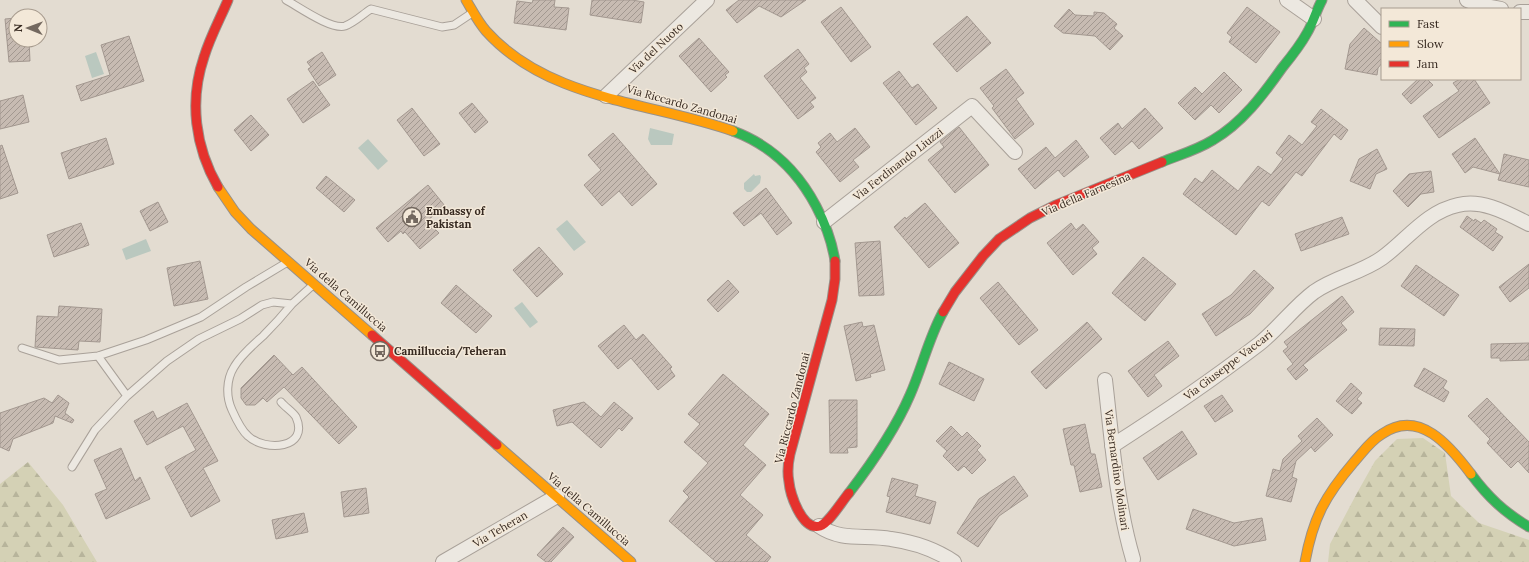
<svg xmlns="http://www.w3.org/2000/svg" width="1529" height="562" viewBox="0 0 1529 562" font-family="Lora,serif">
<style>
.forest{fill:url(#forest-firs)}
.water{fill:#bac8bf}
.building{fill:url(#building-hatch);stroke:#a39890}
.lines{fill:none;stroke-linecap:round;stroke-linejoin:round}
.lane-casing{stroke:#a9a199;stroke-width:9}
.street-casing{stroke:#a9a199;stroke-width:16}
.fast-casing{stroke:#989189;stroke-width:11}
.slow-casing{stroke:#989189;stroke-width:11}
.jam-casing{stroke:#989189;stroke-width:11}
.lane{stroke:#ece8e1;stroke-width:7}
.street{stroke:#ece8e1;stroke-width:14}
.fast{stroke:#30b455;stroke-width:9}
.slow{stroke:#ff9f0a;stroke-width:9}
.jam{stroke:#e5322d;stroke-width:9}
.labels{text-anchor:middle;stroke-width:3;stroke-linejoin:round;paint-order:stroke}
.street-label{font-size:11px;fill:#372a21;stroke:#f3e8d8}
.poi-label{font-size:11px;font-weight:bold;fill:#372a21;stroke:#f3e8d8;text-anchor:start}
</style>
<defs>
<pattern id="forest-firs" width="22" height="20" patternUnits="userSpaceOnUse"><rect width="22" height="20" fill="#d4d1b5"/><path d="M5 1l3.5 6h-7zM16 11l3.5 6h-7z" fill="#b7b49b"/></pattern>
<pattern id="building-hatch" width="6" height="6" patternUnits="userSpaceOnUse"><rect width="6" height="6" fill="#c7bbb2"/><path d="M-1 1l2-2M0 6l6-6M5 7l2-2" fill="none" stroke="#a29890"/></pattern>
</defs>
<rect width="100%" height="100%" fill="#e3dcd1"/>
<path class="forest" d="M 1423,438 L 1445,453 L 1451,496 L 1479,523 L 1529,540 L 1529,562 L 1328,562 L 1330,544 L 1357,493 L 1375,461 L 1397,439 Z
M 28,462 L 63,505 L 97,562 L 0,562 L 0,484 Z"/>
<path class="water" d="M 96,52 L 104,74 L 92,78 L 85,56 Z
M 650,128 L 674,134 L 672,145 L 651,145 L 648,139 Z
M 368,139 L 388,161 L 378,170 L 358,148 Z
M 754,174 L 755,176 L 760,175 L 761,177 L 760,183 L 751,192 L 747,192 L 744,189 L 744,183 Z
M 567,220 L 586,242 L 574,251 L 556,229 Z
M 146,239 L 151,251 L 126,260 L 122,249 Z
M 522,302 L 538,322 L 530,328 L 514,308 Z"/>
<path class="building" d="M 533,0 L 555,0 L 554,7 L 569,8 L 566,30 L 514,23 L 517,1 L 532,3 Z
M 592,0 L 632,0 L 644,2 L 641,23 L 590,15 Z
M 739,0 L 806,0 L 781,17 L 759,6 L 737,23 L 726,10 Z
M 841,7 L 871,47 L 851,62 L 821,22 Z
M 1247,7 L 1280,32 L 1256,63 L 1229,42 L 1232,37 L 1227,33 Z
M 1069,9 L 1075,15 L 1094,16 L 1094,12 L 1104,13 L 1117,24 L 1114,28 L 1123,36 L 1110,50 L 1095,36 L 1063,33 L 1054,26 Z
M 967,16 L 991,43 L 957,72 L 933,44 Z
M 16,18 L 16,40 L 29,40 L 30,61 L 9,62 L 5,19 Z
M 1364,28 L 1382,44 L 1382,63 L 1378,68 L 1377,75 L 1345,69 L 1350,44 Z
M 129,36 L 144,81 L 81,101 L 76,86 L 110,75 L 101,45 Z
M 699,38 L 729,72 L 725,75 L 727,77 L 711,92 L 679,56 Z
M 798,49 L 809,64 L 804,68 L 807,72 L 800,78 L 816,98 L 810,102 L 814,107 L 798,119 L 764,76 Z
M 322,52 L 336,75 L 319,86 L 308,69 L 311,67 L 307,62 Z
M 1006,69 L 1024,93 L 1016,99 L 1034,124 L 1015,139 L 992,108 L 994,106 L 980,88 Z
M 899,71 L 912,88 L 918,84 L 937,108 L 916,125 L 883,83 Z
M 1224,72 L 1242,90 L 1219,113 L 1211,105 L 1195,120 L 1178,103 L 1195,87 L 1202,94 Z
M 1418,79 L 1427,79 L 1433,85 L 1411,104 L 1402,94 Z
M 1460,79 L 1474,79 L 1490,103 L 1439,138 L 1423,116 L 1459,91 L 1453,83 Z
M 313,81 L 330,105 L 303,123 L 287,99 Z
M 23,95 L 29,122 L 0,129 L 0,101 Z
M 472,103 L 488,122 L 475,133 L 459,113 Z
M 412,108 L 440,144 L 424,156 L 397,120 Z
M 1145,108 L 1163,128 L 1139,149 L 1132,141 L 1115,155 L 1100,138 L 1118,123 L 1122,129 Z
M 1321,109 L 1348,130 L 1341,140 L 1334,134 L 1302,176 L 1296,172 L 1269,206 L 1262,201 L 1236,235 L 1183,194 L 1195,178 L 1202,183 L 1212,170 L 1238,191 L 1258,166 L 1271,175 L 1283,159 L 1276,153 L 1289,135 L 1302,145 L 1317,126 L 1311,122 Z
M 251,115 L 269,135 L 251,151 L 234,130 Z
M 959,127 L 989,165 L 955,193 L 928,160 L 944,147 L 940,142 Z
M 855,128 L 870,147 L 853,160 L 859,167 L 840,182 L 816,152 L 821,147 L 818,143 L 830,133 L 837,142 Z
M 613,133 L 657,184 L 632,206 L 619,191 L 602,206 L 584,185 L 601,170 L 588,155 Z
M 106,138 L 114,164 L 69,179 L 61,153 Z
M 1475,138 L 1500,174 L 1504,154 L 1529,160 L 1529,187 L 1498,180 L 1500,174 L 1473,167 L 1465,173 L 1452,154 Z
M 1076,140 L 1089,157 L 1064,177 L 1058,170 L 1035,189 L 1018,169 L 1046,147 L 1055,158 Z
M 2,145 L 18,193 L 0,199 L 0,146 Z
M 1377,149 L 1387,169 L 1376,174 L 1370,189 L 1350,181 L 1359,159 Z
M 1431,171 L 1434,192 L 1421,194 L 1408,207 L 1393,191 L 1409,174 Z
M 326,176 L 355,200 L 344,212 L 316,188 Z
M 428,185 L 445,206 L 427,221 L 439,233 L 420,249 L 405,232 L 403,234 L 401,231 L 388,242 L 376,228 Z
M 766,188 L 792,223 L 777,235 L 761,213 L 744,226 L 733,213 Z
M 158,202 L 168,222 L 150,231 L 140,211 Z
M 925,203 L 959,243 L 929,268 L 894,227 L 905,217 L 906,219 Z
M 1467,216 L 1474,221 L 1475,219 L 1481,223 L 1484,220 L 1497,229 L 1495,232 L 1503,237 L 1493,251 L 1460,227 Z
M 1342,217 L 1349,234 L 1301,251 L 1295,234 Z
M 81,223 L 89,245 L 54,257 L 47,235 Z
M 1071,223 L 1076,230 L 1083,224 L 1099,242 L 1092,248 L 1097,254 L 1073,275 L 1047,243 Z
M 880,241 L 884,295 L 859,296 L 855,243 Z
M 539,247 L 563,274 L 537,297 L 513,270 Z
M 1143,257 L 1176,284 L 1145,321 L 1112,293 Z
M 200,261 L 208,299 L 174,306 L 167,268 Z
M 1529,264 L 1529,288 L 1510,302 L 1499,287 Z
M 1416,265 L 1459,295 L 1444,316 L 1401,286 Z
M 1254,270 L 1274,288 L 1250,314 L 1216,336 L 1202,314 L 1231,295 Z
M 728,280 L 739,292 L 718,312 L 707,300 Z
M 998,282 L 1038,330 L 1019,345 L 980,298 Z
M 456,285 L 492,316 L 476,333 L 441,303 Z
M 1342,296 L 1354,312 L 1341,323 L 1347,330 L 1303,365 L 1308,370 L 1296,380 L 1287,369 L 1293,364 L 1283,351 L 1288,347 L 1284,342 Z
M 59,306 L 102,309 L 100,342 L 79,341 L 78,350 L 35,347 L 37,316 L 58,317 Z
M 862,322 L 863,327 L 874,325 L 885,370 L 870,374 L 871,377 L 856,381 L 844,326 Z
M 1087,322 L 1102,339 L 1046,389 L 1031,372 Z
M 624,325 L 636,340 L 643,334 L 672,367 L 670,369 L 675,376 L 658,390 L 631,358 L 618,369 L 598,346 Z
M 1380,328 L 1415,329 L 1414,346 L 1379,345 Z
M 1168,341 L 1179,356 L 1154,375 L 1162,386 L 1148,397 L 1128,371 Z
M 1529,343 L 1529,360 L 1500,361 L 1500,358 L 1491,358 L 1491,344 Z
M 274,355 L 293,375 L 302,367 L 357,427 L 339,444 L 284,387 L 267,402 L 263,398 L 255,405 L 246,405 L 241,398 L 241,388 Z
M 949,362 L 984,379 L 974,401 L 939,384 Z
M 1424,368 L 1447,381 L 1443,388 L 1449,392 L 1444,402 L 1414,386 Z
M 723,374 L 769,414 L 743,445 L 766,465 L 740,495 L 763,515 L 746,535 L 771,557 L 767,562 L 716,562 L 669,521 L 689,497 L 683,491 L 708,463 L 684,442 L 700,424 L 688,414 Z
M 1351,383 L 1362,393 L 1357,399 L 1362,403 L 1352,414 L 1336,401 Z
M 58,395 L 69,403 L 65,413 L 74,420 L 72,423 L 55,416 L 53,423 L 13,439 L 9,451 L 0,447 L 0,413 L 44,398 L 52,403 Z
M 1222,395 L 1233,411 L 1215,422 L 1204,406 Z
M 1487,398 L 1529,442 L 1529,473 L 1518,461 L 1511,468 L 1487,443 L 1490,439 L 1468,416 Z
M 829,400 L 857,400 L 857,447 L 847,448 L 848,453 L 830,453 Z
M 584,402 L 601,417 L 614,402 L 633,418 L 622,431 L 619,428 L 601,448 L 572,422 L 557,426 L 553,410 Z
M 187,403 L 218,461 L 203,468 L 220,501 L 191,517 L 165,467 L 196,450 L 183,426 L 147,445 L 134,421 L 153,411 L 157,419 Z
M 1317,418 L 1333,435 L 1315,452 L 1311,447 L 1296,461 L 1292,477 L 1297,479 L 1291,502 L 1266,496 L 1273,469 L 1280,471 L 1283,459 L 1302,441 L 1298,436 Z
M 1085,424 L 1091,454 L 1095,454 L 1102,487 L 1080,492 L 1074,465 L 1071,465 L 1063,429 Z
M 951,426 L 962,437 L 967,432 L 981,446 L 977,450 L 986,460 L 972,474 L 964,466 L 958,471 L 943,456 L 947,451 L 936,441 Z
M 1182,431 L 1197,454 L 1158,480 L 1143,458 Z
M 121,448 L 135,481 L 140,477 L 150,499 L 106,519 L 95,494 L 107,489 L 94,460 Z
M 1014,476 L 1028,496 L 999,516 L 978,547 L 957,533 L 979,499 Z
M 892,478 L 918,485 L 915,496 L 936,502 L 930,524 L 886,512 L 890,497 L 887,496 Z
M 366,488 L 369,513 L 344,517 L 341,492 Z
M 1193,509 L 1234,523 L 1262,518 L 1266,540 L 1234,546 L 1186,529 Z
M 304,513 L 308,532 L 276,539 L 272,520 Z
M 563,527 L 574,537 L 551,562 L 546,562 L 537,555 Z"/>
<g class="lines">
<g class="lane-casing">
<path id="lane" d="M 286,0 C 299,7 331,30 345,26 C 354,23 363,14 371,9 L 442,27 L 454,25 L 472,13
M 22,348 L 59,360 L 98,356 L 146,340 L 201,317 L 246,287 L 286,263
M 98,356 L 127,396
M 281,402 C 285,407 293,412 296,417 C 310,449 265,452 248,436 C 241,430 236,419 232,410 C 226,397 226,380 234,367 C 241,355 253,345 263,336 C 273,326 283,315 292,304
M 72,467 L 95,430 L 127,396 L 167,361 L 199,339 L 240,319 L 262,305 L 273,302 L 292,304 L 314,284"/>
</g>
<g class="street-casing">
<path id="street" d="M 1287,0 L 1314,19
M 1355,0 L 1382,27
M 1467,0 L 1480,5 L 1501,9
M 1520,12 L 1529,12
M 606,96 L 707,0
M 824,222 L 972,106 L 1015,152
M 1105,380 C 1112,440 1116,501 1133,559
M 1112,446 C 1162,414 1212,380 1259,344 C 1279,328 1294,307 1314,292 C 1335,277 1361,273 1382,258 C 1407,240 1426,212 1458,205 C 1483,199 1507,213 1529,224
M 819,526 C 842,542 866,534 891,539 C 913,542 936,550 954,562
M 443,562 L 557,496"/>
</g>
<g class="fast-casing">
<path id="fast" d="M 733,131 C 771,145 797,170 816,206 C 825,223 832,241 835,261
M 1162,162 C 1179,155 1197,150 1213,140 C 1242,123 1263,95 1282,68 C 1291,57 1300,46 1307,33 C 1313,23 1316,11 1322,0
M 1471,474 C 1488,497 1504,512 1529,527
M 849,493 C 872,463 895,430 910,395 C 922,368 929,337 943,312"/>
</g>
<g class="slow-casing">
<path id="slow" d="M 466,0 C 472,10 478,22 486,31 C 548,100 650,102 733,131
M 218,187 L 235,212 L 251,229 L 372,335
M 497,445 L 631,562
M 1305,562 C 1313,518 1325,496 1354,462 C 1363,452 1370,441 1382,434 C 1419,408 1450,446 1471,474"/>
</g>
<g class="jam-casing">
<path id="jam" d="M 218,187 C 195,147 189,101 204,57 C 210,37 220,19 228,0
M 835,261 L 835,279 L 832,300 L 790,454 C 788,463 787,472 789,482 C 790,494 802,531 820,526 C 829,523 842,501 849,493
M 943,312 L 955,292 L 983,256 L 999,239 L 1030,218 L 1056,205 L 1162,162
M 372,335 L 497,445"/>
</g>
<use href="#lane" class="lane"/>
<use href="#street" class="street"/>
<use href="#fast" class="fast"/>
<use href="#slow" class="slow"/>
<use href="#jam" class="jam"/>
</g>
<defs>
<g id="civic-ring" transform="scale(1)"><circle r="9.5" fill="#f3e8d8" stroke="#73685f" stroke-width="1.5"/><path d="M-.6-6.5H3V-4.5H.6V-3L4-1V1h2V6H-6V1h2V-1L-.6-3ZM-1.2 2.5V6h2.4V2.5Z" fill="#73685f"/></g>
<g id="bus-ring" transform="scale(1)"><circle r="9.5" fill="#f3e8d8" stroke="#73685f" stroke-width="1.5"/><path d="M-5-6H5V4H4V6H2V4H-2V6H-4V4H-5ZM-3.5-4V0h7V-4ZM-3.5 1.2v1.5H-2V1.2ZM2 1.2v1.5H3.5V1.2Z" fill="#73685f"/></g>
</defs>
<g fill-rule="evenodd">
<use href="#civic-ring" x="412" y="217"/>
<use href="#bus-ring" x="380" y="351"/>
</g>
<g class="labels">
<g class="street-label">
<text transform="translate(656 48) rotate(-43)" y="4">Via del Nuoto</text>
<text transform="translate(682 104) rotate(16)" y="4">Via Riccardo Zandonai</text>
<text transform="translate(898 164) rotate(-38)" y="4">Via Ferdinando Liuzzi</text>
<text transform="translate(1086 194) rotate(-23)" y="4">Via della Farnesina</text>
<text transform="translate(346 295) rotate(41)" y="4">Via della Camilluccia</text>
<text transform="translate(1228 365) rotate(-37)" y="4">Via Giuseppe Vaccari</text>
<text transform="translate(792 408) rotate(-76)" y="4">Via Riccardo Zandonai</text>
<text transform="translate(1117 470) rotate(82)" y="4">Via Bernardino Molinari</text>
<text transform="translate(589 509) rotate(41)" y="4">Via della Camilluccia</text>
<text transform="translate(500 529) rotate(-30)" y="4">Via Teheran</text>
</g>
<g class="poi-label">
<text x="426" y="215">Embassy of<tspan x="426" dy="13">Pakistan</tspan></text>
<text x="394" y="355">Camilluccia/Teheran</text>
</g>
</g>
<rect x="1381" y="8" width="140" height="72" fill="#f3e8d8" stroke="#a89c8f"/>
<rect x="1389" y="21" width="20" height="6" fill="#30b455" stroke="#a89c8f"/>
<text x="1417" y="28" font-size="12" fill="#372a21">Fast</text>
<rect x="1389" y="41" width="20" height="6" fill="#ff9f0a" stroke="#a89c8f"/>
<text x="1417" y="48" font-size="12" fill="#372a21">Slow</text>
<rect x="1389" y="61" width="20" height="6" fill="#e5322d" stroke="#a89c8f"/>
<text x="1417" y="68" font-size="12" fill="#372a21">Jam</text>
<g transform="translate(28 28) rotate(271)"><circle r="19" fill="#f3e8d8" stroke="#a89c8f"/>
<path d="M0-3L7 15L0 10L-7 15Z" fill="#73685f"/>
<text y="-6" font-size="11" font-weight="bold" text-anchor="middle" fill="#372a21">N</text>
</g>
</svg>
